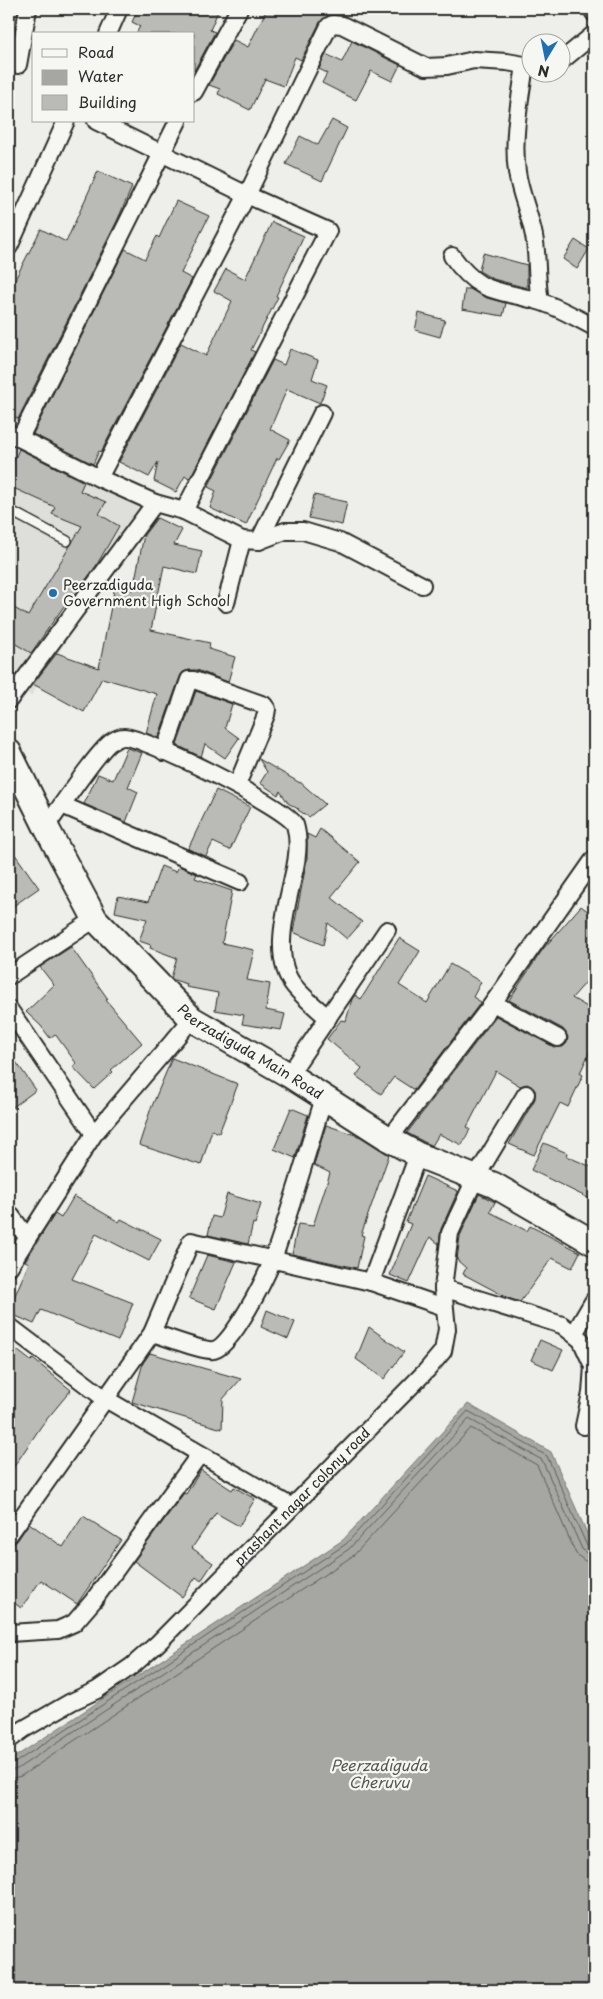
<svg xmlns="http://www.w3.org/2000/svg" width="603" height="1999" viewBox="0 0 603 1999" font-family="'Playpen Sans',sans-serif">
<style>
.built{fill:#dededb}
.water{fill:#a6a6a3;stroke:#757573}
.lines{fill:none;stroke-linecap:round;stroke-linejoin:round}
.shore{stroke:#5c5c5b;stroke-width:1}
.building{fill:#babab7;stroke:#2b2b2b}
.lane-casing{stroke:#2b2b2b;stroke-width:12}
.street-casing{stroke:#2b2b2b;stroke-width:20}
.secondary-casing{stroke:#2b2b2b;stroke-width:28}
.lane{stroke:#f6f6f2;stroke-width:9}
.street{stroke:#f6f6f2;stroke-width:16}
.secondary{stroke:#f6f6f2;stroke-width:24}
.poi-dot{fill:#1f6fb2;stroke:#f6f6f2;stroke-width:2}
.labels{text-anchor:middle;stroke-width:4.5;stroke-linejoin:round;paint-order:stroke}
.poi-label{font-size:14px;fill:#2b2b2b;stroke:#f6f6f2;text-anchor:start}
.street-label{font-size:14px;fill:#2b2b2b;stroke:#f6f6f2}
.water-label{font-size:15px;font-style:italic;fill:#565655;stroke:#f6f6f2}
</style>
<rect width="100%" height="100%" fill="#eeeeea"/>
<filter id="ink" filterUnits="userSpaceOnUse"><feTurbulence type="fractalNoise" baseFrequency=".02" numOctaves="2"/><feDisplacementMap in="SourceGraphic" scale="10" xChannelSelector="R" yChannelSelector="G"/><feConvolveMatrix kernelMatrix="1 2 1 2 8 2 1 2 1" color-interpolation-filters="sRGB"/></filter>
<g filter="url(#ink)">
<path class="built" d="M 9,442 L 149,510 L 31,696 L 9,676 Z"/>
<path class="water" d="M 468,1404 L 551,1452 L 594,1549 L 594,1990 L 9,1990 L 9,1761 L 343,1540 Z"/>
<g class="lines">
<path class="shore" d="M 9,1765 L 13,1764 L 346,1544 L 468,1411 L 547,1456 L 587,1546 L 594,1549
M 9,1771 L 17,1769 L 349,1549 L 469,1419 L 542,1460 L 582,1549 L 587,1554 L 594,1555
M 9,1779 L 21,1776 L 354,1555 L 471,1428 L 537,1465 L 576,1554 L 585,1561 L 594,1563"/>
</g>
<path class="building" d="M 138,9 L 219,9 L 210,30 L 215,32 L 194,71 L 194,34 L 136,34 L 140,26 L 132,22 Z
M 267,9 L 331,9 L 328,15 L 320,22 L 301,60 L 295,57 L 284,86 L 265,79 L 250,110 L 218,94 L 220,89 L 209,85 L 234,40 L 248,47 Z
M 352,41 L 400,65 L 392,81 L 371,71 L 356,100 L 322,83 L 327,73 L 319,69 L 326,54 L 342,62 Z
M 332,120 L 347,128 L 322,181 L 286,164 L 300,136 L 318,145 Z
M 98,171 L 132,187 L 117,221 L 18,419 L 9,414 L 9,291 L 41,229 L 66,242 Z
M 176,201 L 209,216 L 181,273 L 192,279 L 101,452 L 99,451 L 93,464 L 33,434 L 125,249 L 145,259 L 157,236 L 159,238 Z
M 272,222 L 304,236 L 276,296 L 278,297 L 251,350 L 255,352 L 190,478 L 185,476 L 176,492 L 154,481 L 158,462 L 149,477 L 119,462 L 181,343 L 206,356 L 232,301 L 214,291 L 226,269 L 245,279 Z
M 575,240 L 589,249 L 577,269 L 563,259 Z
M 483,253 L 527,265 L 527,288 L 493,279 L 479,271 Z
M 465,289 L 470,289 L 487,298 L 506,303 L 503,316 L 462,309 Z
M 419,313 L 445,320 L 440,337 L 415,330 Z
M 290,349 L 318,360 L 312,379 L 327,385 L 320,403 L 287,389 L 270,429 L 290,440 L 279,459 L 277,458 L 246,525 L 210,508 L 216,491 L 208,487 L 273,360 L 284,365 Z
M 19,449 L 84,482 L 80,491 L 106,502 L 99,514 L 119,526 L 96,566 L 66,607 L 64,606 L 31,653 L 9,640 L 9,605 L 28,616 L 82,526 L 52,514 L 55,507 L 9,486 L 9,458 L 14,461 Z
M 314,495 L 347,502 L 342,525 L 309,518 Z
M 157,518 L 182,530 L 174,545 L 202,551 L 197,574 L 164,566 L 151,630 L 210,643 L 209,649 L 235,657 L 228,682 L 197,670 L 189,670 L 183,672 L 180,677 L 158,738 L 146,733 L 157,694 L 102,678 L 84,712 L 33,684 L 57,653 L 99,668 L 115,586 L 133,590 L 144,535 Z
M 196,691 L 232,704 L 225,728 L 239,738 L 225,758 L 205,744 L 201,757 L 177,745 Z
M 127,748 L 142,753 L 128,787 L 138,792 L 126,822 L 84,804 L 98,774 L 113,780 Z
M 259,759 L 300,783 L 300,782 L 325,804 L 309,817 L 298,810 L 298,808 L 298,809 L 288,803 L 280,791 L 278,795 L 260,783 L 267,772 Z
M 216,790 L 250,807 L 230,850 L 213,842 L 206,856 L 188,849 Z
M 320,829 L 360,862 L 331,897 L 362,922 L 347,939 L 328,923 L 323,945 L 293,932 L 307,859 L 307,834 L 315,838 Z
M 9,846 L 39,888 L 9,909 Z
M 161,866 L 176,872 L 179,866 L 197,874 L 195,878 L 232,891 L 222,943 L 254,950 L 247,980 L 270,984 L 266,1010 L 285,1014 L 281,1030 L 242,1024 L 244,1015 L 215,1010 L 218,993 L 186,987 L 187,984 L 174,980 L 171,978 L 177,958 L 150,948 L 151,945 L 139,941 L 147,919 L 115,912 L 118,896 L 148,902 Z
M 581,906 L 594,916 L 594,973 L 572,998 L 594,1011 L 594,1042 L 580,1073 L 583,1075 L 568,1107 L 560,1103 L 534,1155 L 509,1144 L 535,1099 L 535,1090 L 527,1084 L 520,1086 L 496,1071 L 467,1127 L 470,1129 L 462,1145 L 439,1134 L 432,1146 L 407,1133 L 496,1016 L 554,1047 L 563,1047 L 567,1043 L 568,1037 L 563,1029 L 509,1000 L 543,949 Z
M 399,938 L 420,951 L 399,985 L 427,1003 L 450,964 L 481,982 L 473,997 L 481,1002 L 414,1090 L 394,1077 L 381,1094 L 356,1076 L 362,1068 L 327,1039 L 341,1020 L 346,1021 L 352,999 L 355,995 L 361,999 Z
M 71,947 L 108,999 L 106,1000 L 142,1043 L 111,1070 L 113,1072 L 94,1089 L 73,1067 L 76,1063 L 55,1034 L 50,1038 L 41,1026 L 26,1012 L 54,985 L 40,967 Z
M 9,1052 L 36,1090 L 9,1110 Z
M 172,1058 L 238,1084 L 219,1133 L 212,1130 L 201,1165 L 139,1145 L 150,1111 Z
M 291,1108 L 308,1115 L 295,1158 L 274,1149 Z
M 326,1125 L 361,1137 L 389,1155 L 361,1235 L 364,1236 L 357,1268 L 292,1254 L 298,1224 L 313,1226 L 330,1173 L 314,1165 Z
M 544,1143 L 567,1153 L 566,1156 L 594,1168 L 594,1201 L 531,1170 Z
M 425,1176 L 458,1191 L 441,1229 L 439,1244 L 430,1237 L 409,1283 L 390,1275 L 411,1224 L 406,1222 Z
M 227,1194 L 261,1204 L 255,1224 L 253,1223 L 248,1244 L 208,1235 L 212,1216 L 220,1218 Z
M 479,1194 L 495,1202 L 490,1212 L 527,1231 L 530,1226 L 580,1252 L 572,1268 L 552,1258 L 520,1302 L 510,1299 L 463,1274 L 466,1268 L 457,1260 L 460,1236 Z
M 74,1196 L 119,1222 L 121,1219 L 161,1239 L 149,1261 L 96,1234 L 72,1279 L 133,1303 L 118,1341 L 41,1310 L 34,1324 L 9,1313 L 9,1309 L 29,1263 L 25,1261 L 55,1214 L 61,1218 Z
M 207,1255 L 236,1262 L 216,1309 L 189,1298 Z
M 267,1310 L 295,1322 L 288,1339 L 261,1327 Z
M 369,1327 L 404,1352 L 384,1379 L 356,1359 Z
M 540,1340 L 563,1350 L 553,1370 L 531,1360 Z
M 9,1344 L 31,1361 L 33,1359 L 71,1390 L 42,1425 L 9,1474 Z
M 150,1353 L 241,1379 L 223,1399 L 222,1429 L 132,1402 L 143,1363 Z
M 201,1470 L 232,1490 L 234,1487 L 255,1499 L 239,1526 L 216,1513 L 192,1548 L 213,1563 L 201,1581 L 196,1577 L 182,1597 L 134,1561 L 184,1493 L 186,1494 Z
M 83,1516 L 121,1540 L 77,1604 L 41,1580 L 21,1608 L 9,1599 L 9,1548 L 17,1541 L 29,1523 L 63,1547 Z"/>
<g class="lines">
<g class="lane-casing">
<path id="lane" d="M 9,510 L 67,541"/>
</g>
<g class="street-casing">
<g id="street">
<path d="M 592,9 L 594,13"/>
<path d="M 108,34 L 119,9"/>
<path d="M 560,62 L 594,34"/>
<path d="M 18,65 L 28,9"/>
<path d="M 525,65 C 520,101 512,137 517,172 C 520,194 530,214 534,236 C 538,255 536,280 540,301"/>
<path d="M 194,92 L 239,9"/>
<path d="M 96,121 L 247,195 L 328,231 L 184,511"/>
<path d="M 9,247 L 66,121"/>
<path d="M 452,256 C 480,295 496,289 538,301 C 557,306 576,318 594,327"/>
<path d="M 9,433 L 99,478 L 155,503 L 184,511 L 242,540 L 259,541 L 285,531 L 303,531 L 340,542 L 422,585"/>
<path d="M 20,438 L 178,121"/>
<path d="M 99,478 L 247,195 L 329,26 L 333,24 L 342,25 L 426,67 L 447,66 L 474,60 L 507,62 L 530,66"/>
<path d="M 259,541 L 322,413"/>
<path d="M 226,603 L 242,540"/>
<path d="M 9,700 L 155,503"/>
<path d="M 164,752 L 189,680 L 194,680 L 264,705 L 267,709 L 266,715 L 237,785"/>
<path d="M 62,805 L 240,882"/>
<path d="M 46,827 C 57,812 102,745 113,741 C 116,739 121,737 124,737 C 143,736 290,809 295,825 C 300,841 297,861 293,877 C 286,910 271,959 295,987 C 304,998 317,1008 328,1018"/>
<path d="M 9,976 L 95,919"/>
<path d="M 493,1003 L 558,1038"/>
<path d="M 9,1009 L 94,1134"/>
<path d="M 289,1075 L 387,930"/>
<path d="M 389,1139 L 493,1003 L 594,859"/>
<path d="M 9,1213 L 27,1237"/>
<path d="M 9,1267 L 94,1134 L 192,1019"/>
<path d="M 371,1282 L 418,1155"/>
<path d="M 443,1288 L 562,1325 L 581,1340 L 593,1366 L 591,1393 L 584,1426"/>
<path d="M 9,1326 L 104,1398 L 292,1507"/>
<path d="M 152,1333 C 165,1336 203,1352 214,1350 C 232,1346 266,1277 273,1259 C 292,1206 307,1152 324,1098"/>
<path d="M 574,1334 L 594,1300"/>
<path d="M 9,1535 L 152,1333 L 191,1241 L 371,1282 L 444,1307"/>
<path d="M 9,1633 L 58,1630 L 74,1623 L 93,1601 L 200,1454"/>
<path id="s1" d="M 9,1740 L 24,1729 L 71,1702 L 97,1690 L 132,1666 L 157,1644 L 427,1370 L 443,1351 L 447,1329 L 443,1288 L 450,1233 L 476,1177 L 526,1094"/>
</g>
</g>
<g class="secondary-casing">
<g id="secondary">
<path id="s2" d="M 9,752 L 46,827 L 95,919 L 192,1019 L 289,1075 L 389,1139 L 418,1155 L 494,1185 L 594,1243"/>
</g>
</g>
<use href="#lane" class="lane"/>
<use href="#street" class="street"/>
<use href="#secondary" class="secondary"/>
</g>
</g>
<circle class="poi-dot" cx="53" cy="593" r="5"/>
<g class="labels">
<g class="poi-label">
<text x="63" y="590">Peerzadiguda<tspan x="63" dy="16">Government High School</tspan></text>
</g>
<g class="street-label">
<text dy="5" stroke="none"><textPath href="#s2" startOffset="394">Peerzadiguda Main Road</textPath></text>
<text dy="5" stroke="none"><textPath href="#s1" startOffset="384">prashant nagar colony road</textPath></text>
</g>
<g class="water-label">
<text x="379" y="1771">Peerzadiguda<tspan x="379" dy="17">Cheruvu</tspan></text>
</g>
</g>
<rect width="603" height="1999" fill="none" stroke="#f6f6f2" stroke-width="30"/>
<rect x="15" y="15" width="573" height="1969" fill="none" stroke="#2b2b2b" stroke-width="2" filter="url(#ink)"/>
<rect x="32" y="32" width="162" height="90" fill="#f6f6f2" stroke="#a5a5a2"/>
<rect x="42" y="49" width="25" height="8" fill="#f6f6f2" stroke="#a5a5a2"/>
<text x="78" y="58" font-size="15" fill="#2b2b2b">Road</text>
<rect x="42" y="70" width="25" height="15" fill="#a6a6a3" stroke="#a5a5a2"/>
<text x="78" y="82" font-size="15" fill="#2b2b2b">Water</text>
<rect x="42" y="95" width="25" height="15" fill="#babab7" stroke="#a5a5a2"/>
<text x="78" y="108" font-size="15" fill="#2b2b2b">Building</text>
<g transform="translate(546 58) rotate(190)"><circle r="24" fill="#f6f6f2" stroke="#a5a5a2"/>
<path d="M0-4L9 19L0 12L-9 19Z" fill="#1f6fb2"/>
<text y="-8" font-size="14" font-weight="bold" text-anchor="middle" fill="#2b2b2b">N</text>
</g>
</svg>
